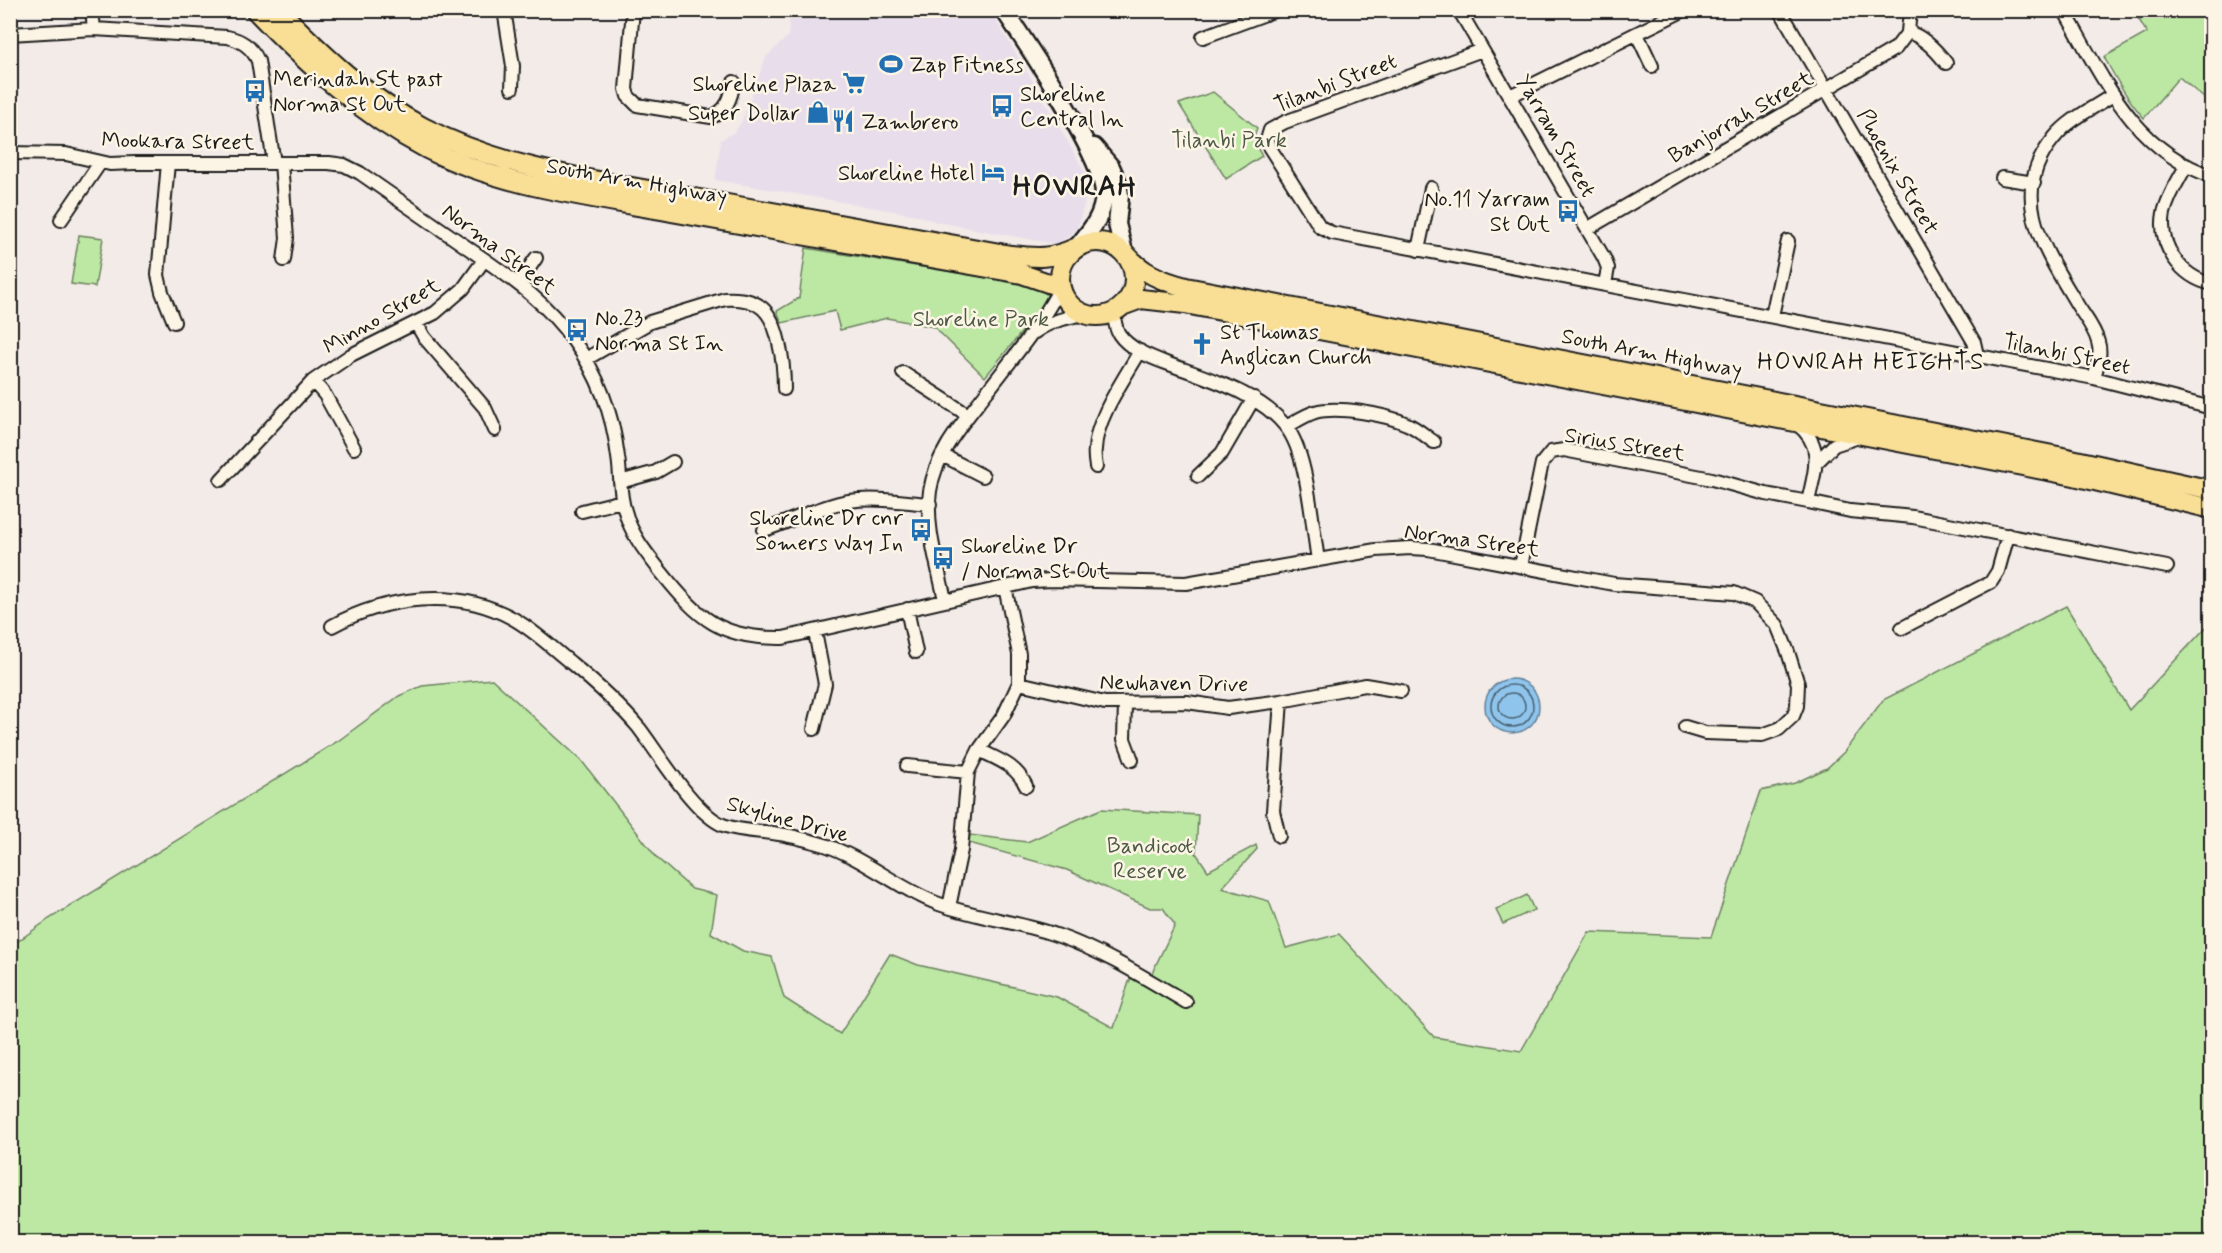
<svg xmlns="http://www.w3.org/2000/svg" width="2222" height="1253" viewBox="0 0 2222 1253" font-family="Mynerve,sans-serif">
<style>
.built{fill:#e8deeb}
.green{fill:#bde8a4;stroke:#6c8260;stroke-width:1.5}
.water{fill:#8fc5ed;stroke:#618199;stroke-width:1.5}
.lines{fill:none;stroke-linecap:round;stroke-linejoin:round}
.shore{stroke:#4a6070;stroke-width:1.5}
.minor-casing{stroke:#1c1c1c;stroke-width:16}
.secondary-casing{stroke:#1c1c1c;stroke-width:21}
.primary-casing{stroke:#1c1c1c;stroke-width:22}
.minor{stroke:#fcf5e5;stroke-width:12}
.secondary{stroke:#fcf5e5;stroke-width:16}
.primary{stroke:#f9df96;stroke-width:18}
.labels{text-anchor:middle;stroke-width:5;stroke-linejoin:round;paint-order:stroke}
.poi-label{font-size:22px;fill:#1c1c1c;stroke:#fcf5e5;text-anchor:start}
.street-label{font-size:22px;fill:#1c1c1c;stroke:#fcf5e5}
.park-label{font-size:22px;fill:#4c5945;stroke:#fcf5e5}
.neighbourhood-label{font-size:24px;letter-spacing:1.5px;fill:#1c1c1c;stroke:#fcf5e5}
.district-label{font-size:28px;font-weight:bold;letter-spacing:1.5px;fill:#1c1c1c;stroke:#fcf5e5}
</style>
<rect width="100%" height="100%" fill="#f3ebe8"/>
<filter id="ink" filterUnits="userSpaceOnUse"><feTurbulence type="fractalNoise" baseFrequency=".0167" numOctaves="2"/><feDisplacementMap in="SourceGraphic" scale="12" xChannelSelector="R" yChannelSelector="G"/><feConvolveMatrix kernelMatrix="1 2 1 2 8 2 1 2 1" color-interpolation-filters="sRGB"/></filter>
<g filter="url(#ink)">
<path class="built" d="M 990,11 L 1036,86 L 1090,181 L 1080,220 L 1077,229 L 1070,236 L 1055,244 L 937,222 L 916,215 L 715,180 L 721,140 L 734,132 L 741,123 L 766,57 L 788,36 L 790,11 Z"/>
<path class="green" d="M 2134,11 L 2211,11 L 2211,104 L 2179,77 L 2144,118 C 2127,99 2116,79 2104,57 L 2147,33 Z
M 1213,92 L 1257,128 C 1251,140 1256,146 1262,156 L 1226,179 L 1179,104 Z
M 79,235 L 103,238 L 95,287 L 71,284 Z
M 806,248 L 1014,282 L 1041,289 L 1047,295 L 1044,305 L 985,377 L 934,327 L 887,318 L 840,330 L 835,311 L 782,323 L 777,311 L 799,298 Z
M 2066,606 L 2129,710 L 2211,622 L 2211,1242 L 11,1242 L 10,947 L 49,919 L 338,741 L 399,696 L 422,686 L 492,679 L 581,760 L 657,858 L 692,889 L 717,895 L 711,933 L 743,951 L 772,957 L 784,998 L 840,1034 L 890,954 L 918,965 L 1057,997 L 1114,1028 L 1130,979 L 1151,975 L 1175,925 L 1163,908 L 1150,908 L 1067,870 L 969,843 L 970,835 L 1027,842 L 1101,809 L 1198,815 L 1196,853 L 1208,871 L 1256,845 L 1257,849 L 1222,888 L 1269,901 L 1286,948 L 1339,934 L 1434,1037 L 1521,1051 L 1589,932 L 1711,937 L 1761,791 L 1795,783 L 1827,768 L 1844,752 L 1883,700 Z
M 1527,895 L 1534,910 L 1503,924 L 1496,910 Z"/>
<path class="water" d="M1485 706a27 27 0 1 1 54 0a27 27 0 1 1-54 0Z"/>
<g class="lines">
<path class="shore" d="M1491 706a21 21 0 1 1 42 0a21 21 0 1 1-42 0Z
M1499 706a13 13 0 1 1 26 0a13 13 0 1 1-26 0Z"/>
<g class="minor-casing">
<path id="minor" d="M 92,10 L 94,29
M 388,10 L 388,11
M 504,10 L 513,66 L 512,88
M 633,10 L 626,89 L 628,96 L 637,105 L 711,117 C 727,111 731,98 734,82
M 1459,10 L 1604,258 L 1608,268 L 1605,284
M 1780,10 L 1974,342 L 1977,355
M 2064,10 C 2102,76 2134,151 2212,176
M 1908,32 C 1924,37 1936,50 1946,63
M 10,34 L 94,29 L 227,37 C 242,40 252,47 258,61 L 274,163
M 1637,34 L 1652,66
M 1203,37 L 1276,10
M 1482,50 L 1285,122 L 1270,130 L 1267,140 L 1268,145 L 1320,227 L 1332,233 L 2094,378 L 2212,408
M 1510,96 L 1684,10
M 10,153 L 66,154 L 110,164 L 135,163 L 329,163 L 344,165 L 360,173 C 396,198 432,223 468,248 C 509,277 543,298 573,340 C 598,374 613,415 618,457 C 621,475 619,494 625,511 C 631,535 647,554 662,573 C 699,619 721,639 783,638 L 1032,581 L 1053,580 L 1186,583 L 1376,550 L 1411,548 L 1428,549 L 1614,584 L 1734,593 L 1755,602 L 1777,625 L 1788,652 L 1798,684 L 1797,706 L 1793,716 L 1779,729 L 1762,735 L 1705,733 L 1685,727
M 168,163 L 158,275 L 162,292 L 174,322
M 281,163 L 287,238 L 284,260
M 2186,166 C 2178,181 2168,196 2164,213 C 2158,245 2180,277 2212,284
M 2002,178 L 2034,183
M 61,220 L 100,163
M 1587,229 L 1896,48 L 1908,32 L 1910,10
M 1418,250 L 1431,188
M 519,283 L 536,258
M 1113,312 C 1115,320 1115,328 1119,334 C 1129,349 1150,357 1166,363 C 1206,378 1265,394 1289,431 C 1308,460 1312,524 1318,560
M 1772,316 L 1788,241
M 416,323 L 424,337 L 485,408 L 495,430
M 1035,332 C 1050,321 1066,318 1083,314
M 586,359 L 650,322 L 725,299 C 760,297 772,311 779,343 C 783,359 784,373 784,389
M 903,373 L 968,415
M 2094,378 C 2097,366 2102,354 2098,342 C 2095,329 2085,317 2078,306 C 2047,253 2005,197 2054,138 C 2068,120 2093,108 2113,95
M 313,381 L 325,395 L 354,448
M 1797,424 C 1826,447 1814,472 1808,502
M 1286,427 C 1295,422 1305,415 1315,412 C 1338,406 1385,414 1407,424 C 1417,428 1425,436 1434,442
M 942,455 L 983,476
M 1815,464 L 1834,445 L 1859,437
M 1096,467 C 1095,461 1094,455 1095,449 C 1096,418 1125,378 1140,351
M 1198,476 L 1222,453 L 1254,398
M 221,480 L 313,381 L 351,355 L 435,313 L 463,289 L 484,260
M 620,482 L 656,472 L 673,462
M 582,511 L 622,501
M 764,530 C 792,521 820,506 849,501 C 875,497 903,502 930,504
M 1521,566 L 1542,463 L 1551,452 L 1564,450 L 1712,479 L 1766,494 L 1808,502 L 1850,511 L 1913,517 L 2167,567
M 945,600 C 938,565 925,528 930,491 C 936,452 963,423 986,393 C 1012,359 1040,326 1060,288
M 907,609 L 916,652
M 332,626 C 385,597 456,587 512,618 C 534,630 552,648 571,663 C 595,683 619,704 639,728 C 659,754 694,813 723,825 C 739,831 755,831 772,833 C 789,835 808,840 825,845 C 866,859 900,890 939,904 C 978,918 1020,922 1059,936 C 1104,952 1145,978 1186,1002
M 1902,628 L 1991,582 L 1998,571 L 2008,535
M 1019,683 L 1105,703 L 1187,702 L 1228,708 L 1281,701 L 1365,685 L 1401,691
M 1125,705 L 1124,739 L 1132,760
M 814,729 L 825,684 L 815,632
M 979,750 C 999,760 1016,765 1026,786
M 907,766 L 968,772
M 1279,836 L 1273,811 L 1281,701
M 949,907 L 961,850 L 968,772 L 979,750 L 1004,715 L 1019,683 L 1019,654 L 1005,587"/>
</g>
<g class="secondary-casing">
<path id="secondary" d="M 1004,10 C 1027,45 1105,159 1104,195 C 1103,217 1090,231 1077,247
M 1094,147 L 1111,167 L 1118,183 L 1120,195 L 1117,224 L 1124,252"/>
</g>
<g class="primary-casing">
<path id="primary" d="M 255,10 C 307,64 360,114 427,149 C 505,188 593,197 677,213 C 792,233 907,253 1022,274 L 1060,287
M 279,10 C 323,55 368,98 423,127 C 507,171 602,181 694,198 C 800,217 906,236 1011,255 C 1038,258 1051,259 1075,248
M1060 279a37 37 0 1 1 74 0a37 37 0 1 1-74 0Z
M 1126,254 C 1142,273 1162,281 1186,287 L 2058,456 L 2212,490
M 1122,306 L 1141,299 L 1185,304 L 2074,476 L 2212,509"/>
</g>
<use href="#minor" class="minor"/>
<use href="#secondary" class="secondary"/>
<use href="#primary" class="primary"/>
</g>
</g>
<defs>
<g id="stadium-bare" transform="scale(1.8)"><path d="M0-5a6.5 5 0 1 0 0 10a6.5 5 0 1 0 0-10ZM-3.5-1.8h7v3.6h-7Z" fill="#1f6fb2" stroke="#fcf5e5" stroke-width="2.5" paint-order="stroke"/></g>
<g id="supermarket-bare" transform="scale(1.8)"><path d="M-6-5.5h2.5l.6 2H6L4.5 2H-2.5L-4.4-4H-6ZM-1.5 3.2a1.3 1.3 0 1 0 .1 0ZM3 3.2a1.3 1.3 0 1 0 .1 0Z" fill="#1f6fb2" stroke="#fcf5e5" stroke-width="2.5" paint-order="stroke"/></g>
<g id="bus-bare" transform="scale(1.8)"><path d="M-5-6H5V4H4V6H2V4H-2V6H-4V4H-5ZM-3.5-4V0h7V-4ZM-3.5 1.2v1.5H-2V1.2ZM2 1.2v1.5H3.5V1.2Z" fill="#1f6fb2" stroke="#fcf5e5" stroke-width="2.5" paint-order="stroke"/></g>
<g id="shop-bare" transform="scale(1.8)"><path d="M-5-2.5h2.3a2.7 3.5 0 0 1 5.4 0H5L5.5 6h-11ZM-1.5-2.5h3a1.5 2.3 0 0 0-3 0Z" fill="#1f6fb2" stroke="#fcf5e5" stroke-width="2.5" paint-order="stroke"/></g>
<g id="restaurant-bare" transform="scale(1.8)"><path d="M-5-6h1v4h1v-4h1v4h1v-4h1v5L-1.5 .5V6h-2V.5L-5-1ZM5-6V6H3V1.5H1.5Q1.5-4 5-6Z" fill="#1f6fb2" stroke="#fcf5e5" stroke-width="2.5" paint-order="stroke"/></g>
<g id="hotel-bare" transform="scale(1.8)"><path d="M-6-4.5h1.5V1H6V5H4.5V3h-9V5H-6ZM-4 0a1.8 1.8 0 1 1 3.6 0ZM.5 0V-2.5h3Q6-2.5 6 0Z" fill="#1f6fb2" stroke="#fcf5e5" stroke-width="2.5" paint-order="stroke"/></g>
<g id="church-bare" transform="scale(1.8)"><path d="M-1.2-6h2.4v3.5h3.3v2.4h-3.3V6h-2.4V-.1h-3.3v-2.4h3.3Z" fill="#1f6fb2" stroke="#fcf5e5" stroke-width="2.5" paint-order="stroke"/></g>
</defs>
<g fill-rule="evenodd">
<use href="#stadium-bare" x="891" y="64"/>
<use href="#supermarket-bare" x="854" y="83"/>
<use href="#bus-bare" x="255" y="91"/>
<use href="#bus-bare" x="1002" y="106"/>
<use href="#shop-bare" x="818" y="112"/>
<use href="#restaurant-bare" x="843" y="121"/>
<use href="#hotel-bare" x="993" y="172"/>
<use href="#bus-bare" x="1568" y="211"/>
<use href="#bus-bare" x="577" y="330"/>
<use href="#church-bare" x="1202" y="344"/>
<use href="#bus-bare" x="921" y="530"/>
<use href="#bus-bare" x="943" y="558"/>
</g>
<g class="labels">
<g class="poi-label">
<text x="909" y="72">Zap Fitness</text>
<text x="273" y="86">Merindah St past<tspan x="273" dy="25">Norma St Out</tspan></text>
<text x="836" y="91" text-anchor="end">Shoreline Plaza</text>
<text x="1020" y="101">Shoreline<tspan x="1020" dy="25">Central In</tspan></text>
<text x="800" y="120" text-anchor="end">Super Dollar</text>
<text x="861" y="129">Zambrero</text>
<text x="975" y="180" text-anchor="end">Shoreline Hotel</text>
<text x="1550" y="206" text-anchor="end">No.11 Yarram<tspan x="1550" dy="25">St Out</tspan></text>
<text x="595" y="325">No.23<tspan x="595" dy="25">Norma St In</tspan></text>
<text x="1220" y="339">St Thomas<tspan x="1220" dy="25">Anglican Church</tspan></text>
<text x="903" y="525" text-anchor="end">Shoreline Dr cnr<tspan x="903" dy="25">Somers Way In</tspan></text>
<text x="961" y="553">Shoreline Dr<tspan x="961" dy="25">/ Norma St Out</tspan></text>
</g>
<g class="street-label">
<text transform="translate(1335 82) rotate(-21)" y="8">Tilanbi Street</text>
<text transform="translate(1740 116) rotate(-30)" y="8">Banjorrah Street</text>
<text transform="translate(1557 135) rotate(60)" y="8">Yarram Street</text>
<text transform="translate(178 140) rotate(1)" y="8">Mookara Street</text>
<text transform="translate(1899 171) rotate(60)" y="8">Phoenix Street</text>
<text transform="translate(637 180) rotate(10)" y="8">South Arm Highway</text>
<text transform="translate(500 248) rotate(37)" y="8">Norma Street</text>
<text transform="translate(381 315) rotate(-30)" y="8">Minno Street</text>
<text transform="translate(1652 352) rotate(11)" y="8">South Arm Highway</text>
<text transform="translate(2067 353) rotate(12)" y="8">Tilanbi Street</text>
<text transform="translate(1625 443) rotate(9)" y="8">Sirius Street</text>
<text transform="translate(1472 539) rotate(8)" y="8">Norma Street</text>
<text transform="translate(1174 682) rotate(1)" y="8">Newhaven Drive</text>
<text transform="translate(788 818) rotate(15)" y="8">Skyline Drive</text>
</g>
<g class="park-label">
<text x="1229" y="147">Tilanbi Park</text>
<text x="981" y="326">Shoreline Park</text>
<text x="1150" y="853">Bandicoot<tspan x="1150" dy="25">Reserve</tspan></text>
</g>
<g class="neighbourhood-label">
<text x="1871" y="369">HOWRAH HEIGHTS</text>
</g>
<g class="district-label">
<text x="1075" y="195">HOWRAH</text>
</g>
</g>
<rect width="2222" height="1253" fill="none" stroke="#fcf5e5" stroke-width="36"/>
<rect x="18" y="18" width="2186" height="1217" fill="none" stroke="#1c1c1c" stroke-width="2" filter="url(#ink)"/>
</svg>
